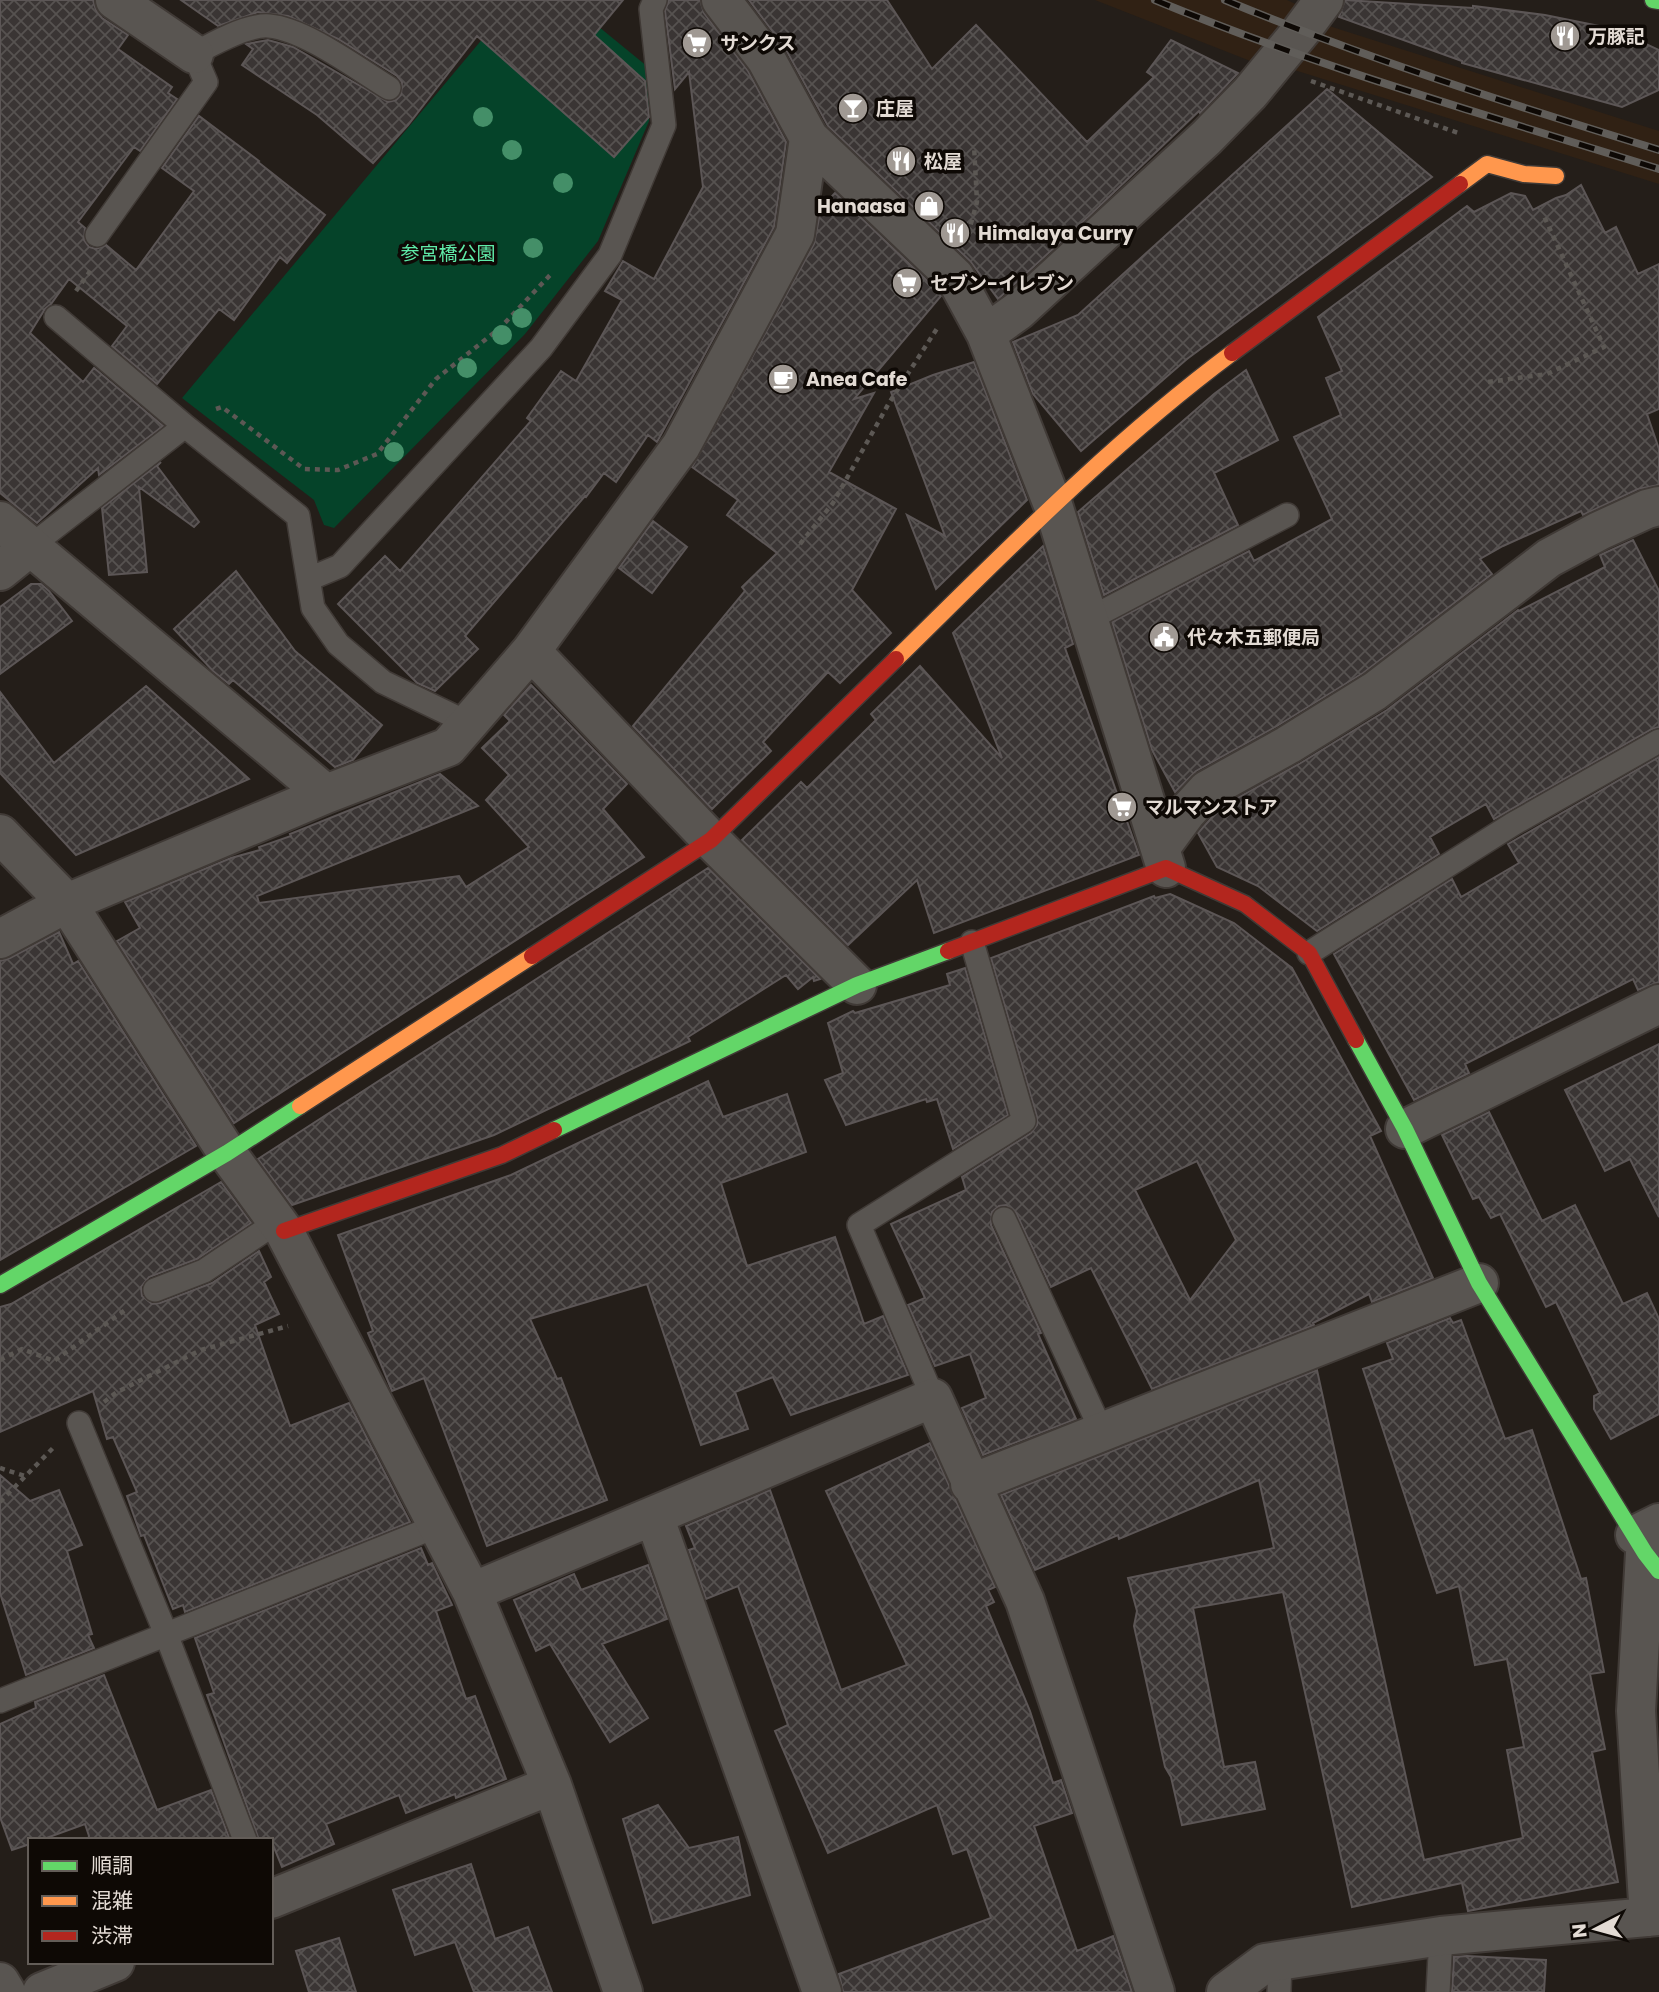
<svg xmlns="http://www.w3.org/2000/svg" width="1659" height="1992" viewBox="0 0 1659 1992" font-family="Poppins,'Noto Sans JP',sans-serif">
<style>
.built{fill:#302114}
.park{fill:#054329}
.building{fill:url(#building-cross-hatch);stroke:#5c5656;stroke-width:2;fill-rule:evenodd}
.lines{fill:none;stroke-linecap:round;stroke-linejoin:round}
.lane-casing{stroke:#403a36;stroke-width:26}
.street-casing{stroke:#403a36;stroke-width:42}
.fast-casing{stroke:#403a36;stroke-width:19}
.slow-casing{stroke:#403a36;stroke-width:19}
.jam-casing{stroke:#403a36;stroke-width:19}
.path{stroke:#5c5854;stroke-width:4.5;stroke-dasharray:5 5;stroke-linecap:butt}
.lane{stroke:#595551;stroke-width:23}
.street{stroke:#595551;stroke-width:38}
.fast{stroke:#63d668;stroke-width:16}
.slow{stroke:#ff974d;stroke-width:16}
.jam{stroke:#b3261e;stroke-width:16}
.rail-casing{stroke:#605d59;stroke-width:8}
.rail{stroke:#0e0905;stroke-width:5;stroke-dasharray:16;stroke-linecap:butt}
.tree{fill:#448f68}
.labels{text-anchor:middle;stroke-width:7;stroke-linejoin:round;paint-order:stroke}
.poi-label{font-size:19px;font-weight:bold;fill:#e3dbd4;stroke:#0e0905;text-anchor:start}
.park-label{font-size:19px;fill:#5feca9;stroke:#0e0905}
</style>
<defs>
<pattern id="building-cross-hatch" width="8" height="8" patternUnits="userSpaceOnUse" patternTransform="scale(1.75)"><rect width="8" height="8" fill="#3a3534"/><path d="M0 0l8 8M0 8l8-8" fill="none" stroke="#565250"/></pattern>
</defs>
<rect width="100%" height="100%" fill="#241e19"/>
<path class="built" d="M 1095,0 L 1287,0 L 1304,8 L 1258,64 Z
M 1326,25 L 1659,131 L 1659,184 L 1291,69 Z"/>
<path class="park" d="M 515,0 L 566,0 L 648,67 L 649,121 L 598,241 L 525,334 L 334,528 L 324,525 L 314,500 L 182,398 Z"/>
<path class="building" d="M 0,0 L 93,0 L 96,10 L 102,18 L 128,35 L 118,49 L 172,87 L 168,93 L 177,99 L 140,151 L 134,147 L 78,222 L 85,228 L 84,240 L 89,247 L 96,249 L 106,245 L 136,270 L 194,191 L 162,168 L 199,116 L 259,161 L 258,162 L 325,215 L 287,263 L 280,257 L 234,320 L 219,309 L 157,384 L 112,346 L 127,326 L 69,279 L 51,304 L 45,309 L 30,333 L 83,382 L 94,368 L 163,426 L 99,475 L 98,468 L 37,523 L 0,493 Z
M 181,0 L 623,0 L 594,35 L 645,81 L 649,117 L 614,157 L 477,36 L 408,125 L 373,163 L 317,115 L 242,65 L 253,49 L 246,44 L 268,40 L 293,47 L 388,102 L 396,100 L 401,95 L 402,82 L 397,76 L 338,39 L 288,16 L 258,12 L 218,26 Z
M 669,0 L 700,0 L 704,13 L 748,71 L 786,142 L 774,227 L 657,442 L 648,435 L 616,482 L 604,473 L 586,497 L 585,496 L 465,636 L 478,649 L 435,691 L 417,683 L 338,604 L 385,556 L 400,571 L 531,421 L 527,418 L 561,371 L 576,381 L 622,300 L 605,291 L 623,261 L 654,279 L 703,187 L 689,72 L 675,89 L 665,11 Z
M 749,0 L 887,0 L 932,69 L 976,25 L 1087,142 L 1154,77 L 1147,72 L 1171,40 L 1238,73 L 1200,113 L 1199,111 L 1088,217 L 998,299 L 970,261 L 828,126 L 785,48 Z
M 1345,0 L 1473,8 L 1473,6 L 1545,15 L 1614,29 L 1659,50 L 1659,90 L 1622,107 L 1462,63 L 1462,61 L 1339,17 Z
M 1327,89 L 1432,177 L 1187,359 L 1081,451 L 1033,394 L 1013,342 L 1078,315 Z
M 1581,185 L 1605,233 L 1616,227 L 1638,274 L 1659,264 L 1659,409 L 1647,414 L 1659,449 L 1659,485 L 1638,489 L 1583,515 L 1581,511 L 1503,546 L 1480,559 L 1492,574 L 1363,673 L 1277,726 L 1196,771 L 1175,792 L 1152,750 L 1112,622 L 1249,551 L 1254,561 L 1332,519 L 1294,437 L 1341,415 L 1326,378 L 1342,371 L 1318,317 L 1467,206 L 1474,212 L 1511,193 L 1525,196 L 1533,210 L 1556,198 L 1566,195 Z
M 835,193 L 937,290 L 941,296 L 854,399 L 874,393 L 829,472 L 896,509 L 852,590 L 891,633 L 840,683 L 828,672 L 763,742 L 771,751 L 712,809 L 633,726 L 745,591 L 742,587 L 777,553 L 727,515 L 738,500 L 692,467 L 814,244 L 821,208 Z
M 974,362 L 1027,500 L 936,589 L 907,515 L 945,536 L 891,392 L 933,375 Z
M 1246,370 L 1278,440 L 1214,473 L 1238,525 L 1104,595 L 1078,512 L 1214,394 Z
M 161,462 L 157,466 L 199,522 L 194,527 L 139,487 L 147,572 L 109,575 L 102,508 Z
M 653,521 L 687,547 L 652,593 L 619,568 Z
M 1633,540 L 1659,591 L 1659,727 L 1652,729 L 1494,819 L 1486,804 L 1430,837 L 1439,854 L 1317,931 L 1258,886 L 1217,867 L 1198,833 L 1221,807 L 1299,764 L 1387,710 L 1518,610 L 1519,611 L 1605,567 L 1600,555 Z
M 1043,546 L 1073,644 L 1065,648 L 1139,855 L 934,933 L 917,880 L 848,945 L 742,840 L 801,782 L 807,788 L 876,720 L 871,714 L 920,666 L 1002,758 L 953,633 Z
M 236,571 L 295,651 L 382,725 L 353,760 L 335,767 L 233,680 L 229,684 L 213,671 L 174,629 Z
M 31,584 L 41,584 L 49,591 L 72,621 L 0,674 L 0,607 Z
M 531,685 L 627,784 L 603,809 L 644,857 L 234,1123 L 117,941 L 140,928 L 125,902 L 231,858 L 260,850 L 259,847 L 291,836 L 290,834 L 440,774 L 478,806 L 257,896 L 259,903 L 459,876 L 466,887 L 529,847 L 486,800 L 509,775 L 482,748 L 510,721 L 504,715 Z
M 146,686 L 249,779 L 76,855 L 0,773 L 0,692 L 54,763 Z
M 1659,757 L 1659,982 L 1638,990 L 1633,979 L 1465,1064 L 1469,1073 L 1414,1100 L 1334,954 L 1452,879 L 1461,897 L 1519,863 L 1508,844 Z
M 708,868 L 820,979 L 814,981 L 813,977 L 798,989 L 786,975 L 688,1037 L 690,1041 L 494,1135 L 292,1205 L 258,1159 Z
M 1170,894 L 1234,923 L 1292,968 L 1381,1131 L 1370,1136 L 1433,1278 L 1372,1302 L 1369,1294 L 1313,1323 L 1314,1325 L 1152,1389 L 1091,1268 L 1051,1287 L 1016,1213 L 1006,1205 L 999,1206 L 992,1212 L 991,1225 L 1041,1333 L 1038,1334 L 1076,1419 L 983,1455 L 962,1408 L 986,1398 L 970,1354 L 935,1366 L 908,1305 L 925,1298 L 891,1224 L 966,1190 L 962,1177 L 1031,1133 L 1037,1125 L 1037,1117 L 991,958 L 1154,896 L 1155,898 ZM 1197,1161 L 1236,1240 L 1190,1300 L 1135,1190 Z
M 59,932 L 73,964 L 78,961 L 196,1146 L 0,1260 L 0,961 L 10,958 Z
M 965,968 L 1008,1115 L 953,1149 L 937,1099 L 927,1102 L 926,1099 L 846,1125 L 825,1080 L 843,1073 L 828,1023 L 853,1011 L 855,1013 L 950,985 L 947,974 Z
M 1659,1044 L 1659,1217 L 1630,1159 L 1605,1171 L 1565,1090 Z
M 708,1081 L 723,1117 L 787,1094 L 806,1152 L 721,1183 L 747,1266 L 835,1237 L 864,1324 L 883,1316 L 908,1375 L 791,1415 L 773,1377 L 735,1392 L 748,1429 L 701,1445 L 647,1284 L 530,1319 L 557,1379 L 561,1378 L 607,1500 L 487,1546 L 424,1378 L 392,1391 L 368,1333 L 373,1331 L 338,1235 L 511,1175 Z
M 1489,1112 L 1542,1221 L 1575,1205 L 1623,1304 L 1647,1293 L 1659,1319 L 1659,1414 L 1611,1439 L 1594,1409 L 1594,1396 L 1600,1393 L 1556,1302 L 1546,1307 L 1500,1214 L 1491,1218 L 1479,1197 L 1473,1199 L 1442,1135 Z
M 221,1182 L 251,1223 L 197,1259 L 149,1277 L 141,1287 L 142,1296 L 152,1304 L 160,1303 L 212,1283 L 259,1251 L 271,1277 L 264,1282 L 279,1314 L 255,1325 L 290,1426 L 349,1403 L 410,1522 L 185,1612 L 183,1605 L 173,1609 L 144,1535 L 141,1536 L 127,1496 L 137,1492 L 113,1437 L 107,1439 L 93,1391 L 0,1432 L 0,1307 L 11,1304 Z
M 1450,1318 L 1453,1323 L 1461,1320 L 1505,1439 L 1532,1430 L 1581,1579 L 1586,1578 L 1604,1672 L 1590,1674 L 1605,1749 L 1592,1752 L 1618,1882 L 1468,1911 L 1462,1883 L 1352,1907 L 1283,1592 L 1193,1608 L 1224,1767 L 1255,1762 L 1265,1809 L 1182,1825 L 1171,1777 L 1165,1767 L 1134,1626 L 1137,1611 L 1128,1578 L 1274,1548 L 1259,1480 L 1119,1539 L 1118,1535 L 1035,1570 L 1001,1495 L 1317,1370 L 1424,1860 L 1523,1838 L 1507,1750 L 1524,1747 L 1507,1659 L 1475,1665 L 1459,1586 L 1437,1593 L 1363,1369 L 1393,1359 L 1387,1343 Z
M 930,1443 L 995,1587 L 988,1590 L 994,1602 L 986,1606 L 1030,1711 L 1053,1783 L 1061,1780 L 1072,1813 L 1034,1826 L 1077,1951 L 1113,1936 L 1132,1992 L 843,1992 L 839,1974 L 991,1918 L 967,1849 L 953,1854 L 937,1805 L 828,1853 L 775,1731 L 788,1725 L 738,1586 L 706,1599 L 689,1550 L 695,1548 L 686,1526 L 770,1490 L 841,1690 L 907,1665 L 826,1491 Z
M 0,1475 L 30,1501 L 59,1490 L 82,1545 L 67,1551 L 92,1634 L 88,1635 L 94,1648 L 26,1675 L 0,1593 Z
M 421,1548 L 428,1565 L 432,1563 L 452,1605 L 436,1611 L 466,1699 L 475,1696 L 506,1779 L 456,1798 L 455,1794 L 406,1813 L 399,1795 L 326,1824 L 334,1844 L 282,1867 L 271,1840 L 259,1840 L 207,1695 L 214,1693 L 195,1638 Z
M 648,1565 L 667,1619 L 602,1644 L 648,1718 L 610,1742 L 550,1644 L 536,1651 L 514,1600 L 574,1574 L 581,1590 Z
M 104,1675 L 157,1810 L 211,1790 L 230,1840 L 88,1840 L 89,1836 L 85,1824 L 41,1840 L 30,1840 L 30,1844 L 12,1850 L 0,1817 L 0,1724 L 36,1708 L 35,1702 Z
M 658,1805 L 689,1848 L 738,1837 L 750,1895 L 653,1923 L 623,1819 Z
M 471,1864 L 495,1939 L 528,1927 L 552,1992 L 474,1992 L 455,1942 L 415,1955 L 393,1890 Z
M 339,1938 L 356,1992 L 309,1992 L 296,1951 Z
M 1467,1956 L 1546,1960 L 1544,1992 L 1452,1992 L 1454,1957 Z"/>
<g class="lines">
<g class="lane-casing">
<path id="lane" d="M 97,235 L 206,82 L 194,54 C 212,44 248,24 269,26 C 305,29 358,69 389,88
M 56,317 L 185,426
M 31,546 L 185,426 L 298,516 L 313,608 L 338,644 L 383,682 L 468,723
M 309,579 L 340,566 L 541,348 L 610,255 L 664,125 L 651,9 L 655,0
M 1089,619 L 1287,515
M 1309,953 L 1513,824 L 1659,741
M 1004,1219 L 1102,1432
M 155,1290 L 204,1271 L 277,1222
M 933,1398 L 859,1225 L 1024,1121 L 972,942
M 79,1423 L 166,1634 L 245,1840
M 0,1701 L 437,1526
M 1279,1992 L 1280,1961
M 1438,1992 L 1441,1936"/>
</g>
<g class="street-casing">
<path id="street" d="M 115,0 L 194,54
M 721,0 L 766,59 L 809,138 L 955,277 L 986,334 L 1053,505 L 1166,868
M 986,334 L 1018,311 L 1206,138 L 1250,93 L 1301,31 L 1324,0
M 0,521 L 326,794
M 0,571 L 31,546
M 531,651 L 711,840 L 857,985
M 0,834 L 67,903 L 227,1153 L 284,1231 L 472,1592 L 552,1785 L 623,1992
M 1161,847 L 1186,813 L 1207,790 L 1288,745 L 1375,691 L 1549,558 L 1599,531 L 1647,509 L 1659,506
M 0,939 L 67,903 L 326,794 L 448,747 L 531,651 L 681,446 L 795,234 L 809,138
M 1405,1129 L 1659,1004
M 970,1484 L 1479,1283
M 654,1516 L 822,1992
M 1635,1535 L 1659,1523
M 1645,1553 L 1636,1711 L 1649,1917
M 472,1592 L 933,1398 L 1025,1601 L 1155,1992
M 271,1899 L 552,1785
M 0,1982 L 6,1992
M 42,1992 L 115,1962
M 1226,1992 L 1265,1963 L 1441,1936 L 1659,1916"/>
</g>
<g class="fast-casing">
<path id="fast" d="M 1653,0 L 1659,1
M 1356,1040 L 1405,1129 L 1479,1283 L 1645,1553 L 1659,1571
M 554,1130 L 857,985 L 948,951
M 0,1285 L 227,1153 L 300,1106"/>
</g>
<g class="slow-casing">
<path id="slow" d="M 1460,184 L 1487,164 L 1524,174 L 1556,176
M 896,659 C 1004,553 1111,443 1232,353
M 300,1106 L 532,956"/>
</g>
<g class="jam-casing">
<path id="jam" d="M 1232,353 L 1460,184
M 948,951 L 1166,868 L 1245,904 L 1309,953 L 1356,1040
M 532,956 L 711,840 L 896,659
M 284,1231 L 502,1155 L 554,1130"/>
</g>
<path class="path" d="M 1311,81 L 1461,134
M 968,234 L 977,202 L 974,145
M 76,291 L 93,267
M 1488,382 L 1547,374 L 1604,347 L 1543,214
M 216,409 L 222,407 L 304,469 L 338,470 L 377,454 L 436,379 L 500,328 L 553,272
M 800,544 L 833,503 L 889,403 L 938,327
M 0,1360 L 22,1349 L 54,1361 L 128,1308
M 104,1402 L 117,1392 L 201,1350 L 288,1326
M 0,1468 L 25,1476
M 0,1502 L 53,1448"/>
<use href="#lane" class="lane"/>
<use href="#street" class="street"/>
<use href="#fast" class="fast"/>
<use href="#slow" class="slow"/>
<use href="#jam" class="jam"/>
<g class="rail-casing">
<path id="rail" d="M 1155,0 C 1319,68 1490,116 1659,169
M 1225,0 C 1367,59 1513,105 1659,150"/>
</g>
<use href="#rail" class="rail"/>
</g>
<g class="tree">
<circle cx="483" cy="117" r="10"/>
<circle cx="512" cy="150" r="10"/>
<circle cx="563" cy="183" r="10"/>
<circle cx="533" cy="248" r="10"/>
<circle cx="522" cy="318" r="10"/>
<circle cx="502" cy="335" r="10"/>
<circle cx="467" cy="368" r="10"/>
<circle cx="394" cy="452" r="10"/>
</g>
<defs>
<g id="restaurant-disc" transform="scale(1.575)"><circle r="9.5" fill="#a09993" stroke="#0e0905"/><path d="M-5-6h1v4h1v-4h1v4h1v-4h1v5L-1.5 .5V6h-2V.5L-5-1ZM5-6V6H3V1.5H1.5Q1.5-4 5-6Z" fill="#fff"/></g>
<g id="supermarket-disc" transform="scale(1.575)"><circle r="9.5" fill="#a09993" stroke="#0e0905"/><path d="M-6-5.5h2.5l.6 2H6L4.5 2H-2.5L-4.4-4H-6ZM-1.5 3.2a1.3 1.3 0 1 0 .1 0ZM3 3.2a1.3 1.3 0 1 0 .1 0Z" fill="#fff"/></g>
<g id="bar-disc" transform="scale(1.575)"><circle r="9.5" fill="#a09993" stroke="#0e0905"/><path d="M-6-5H6L.8 .8V4.5H3.5V6h-7V4.5H-.8V.8Z" fill="#fff"/></g>
<g id="shop-disc" transform="scale(1.575)"><circle r="9.5" fill="#a09993" stroke="#0e0905"/><path d="M-5-2.5h2.3a2.7 3.5 0 0 1 5.4 0H5L5.5 6h-11ZM-1.5-2.5h3a1.5 2.3 0 0 0-3 0Z" fill="#fff"/></g>
<g id="cafe-disc" transform="scale(1.575)"><circle r="9.5" fill="#a09993" stroke="#0e0905"/><path d="M-5.5-4.5H6V0H3Q3 3.5 0 3.5H-2.5Q-5.5 3.5-5.5 0ZM3-3.2v2h1.7v-2ZM-6 4.5H4V6H-6Z" fill="#fff"/></g>
<g id="civic-disc" transform="scale(1.575)"><circle r="9.5" fill="#a09993" stroke="#0e0905"/><path d="M-.6-6.5H3V-4.5H.6V-3L4-1V1h2V6H-6V1h2V-1L-.6-3ZM-1.2 2.5V6h2.4V2.5Z" fill="#fff"/></g>
</defs>
<g fill-rule="evenodd">
<use href="#restaurant-disc" x="1565" y="36"/>
<use href="#supermarket-disc" x="697" y="43"/>
<use href="#bar-disc" x="853" y="108"/>
<use href="#restaurant-disc" x="901" y="161"/>
<use href="#shop-disc" x="929" y="206"/>
<use href="#restaurant-disc" x="955" y="233"/>
<use href="#supermarket-disc" x="907" y="283"/>
<use href="#cafe-disc" x="783" y="379"/>
<use href="#civic-disc" x="1164" y="637"/>
<use href="#supermarket-disc" x="1122" y="807"/>
</g>
<g class="labels">
<g class="poi-label">
<text x="1588" y="43">万豚記</text>
<text x="720" y="50">サンクス</text>
<text x="876" y="115">庄屋</text>
<text x="924" y="168">松屋</text>
<text x="906" y="213" text-anchor="end">Hanaasa</text>
<text x="978" y="240">Himalaya Curry</text>
<text x="930" y="290">セブン-イレブン</text>
<text x="806" y="386">Anea Cafe</text>
<text x="1187" y="644">代々木五郵便局</text>
<text x="1145" y="814">マルマンストア</text>
</g>
<g class="park-label">
<text x="448" y="260">参宮橋公園</text>
</g>
</g>
<rect x="28" y="1838" width="245" height="126" fill="#0e0905" stroke="#635d58" stroke-width="2"/>
<rect x="42" y="1861" width="35" height="10" fill="#63d668" stroke="#635d58" stroke-width="2"/>
<text x="91" y="1873" font-size="21" fill="#e3dbd4">順調</text>
<rect x="42" y="1896" width="35" height="10" fill="#ff974d" stroke="#635d58" stroke-width="2"/>
<text x="91" y="1908" font-size="21" fill="#e3dbd4">混雑</text>
<rect x="42" y="1931" width="35" height="10" fill="#b3261e" stroke="#635d58" stroke-width="2"/>
<text x="91" y="1943" font-size="21" fill="#e3dbd4">渋滞</text>
<g transform="translate(1596 1929) rotate(264)" stroke="#0e0905" stroke-width="5" paint-order="stroke">
<path d="M0-5L12 26L0 18L-12 26Z" fill="#e3dbd4"/>
<text y="-10" font-size="19" font-weight="bold" text-anchor="middle" fill="#e3dbd4">N</text>
</g>
</svg>
